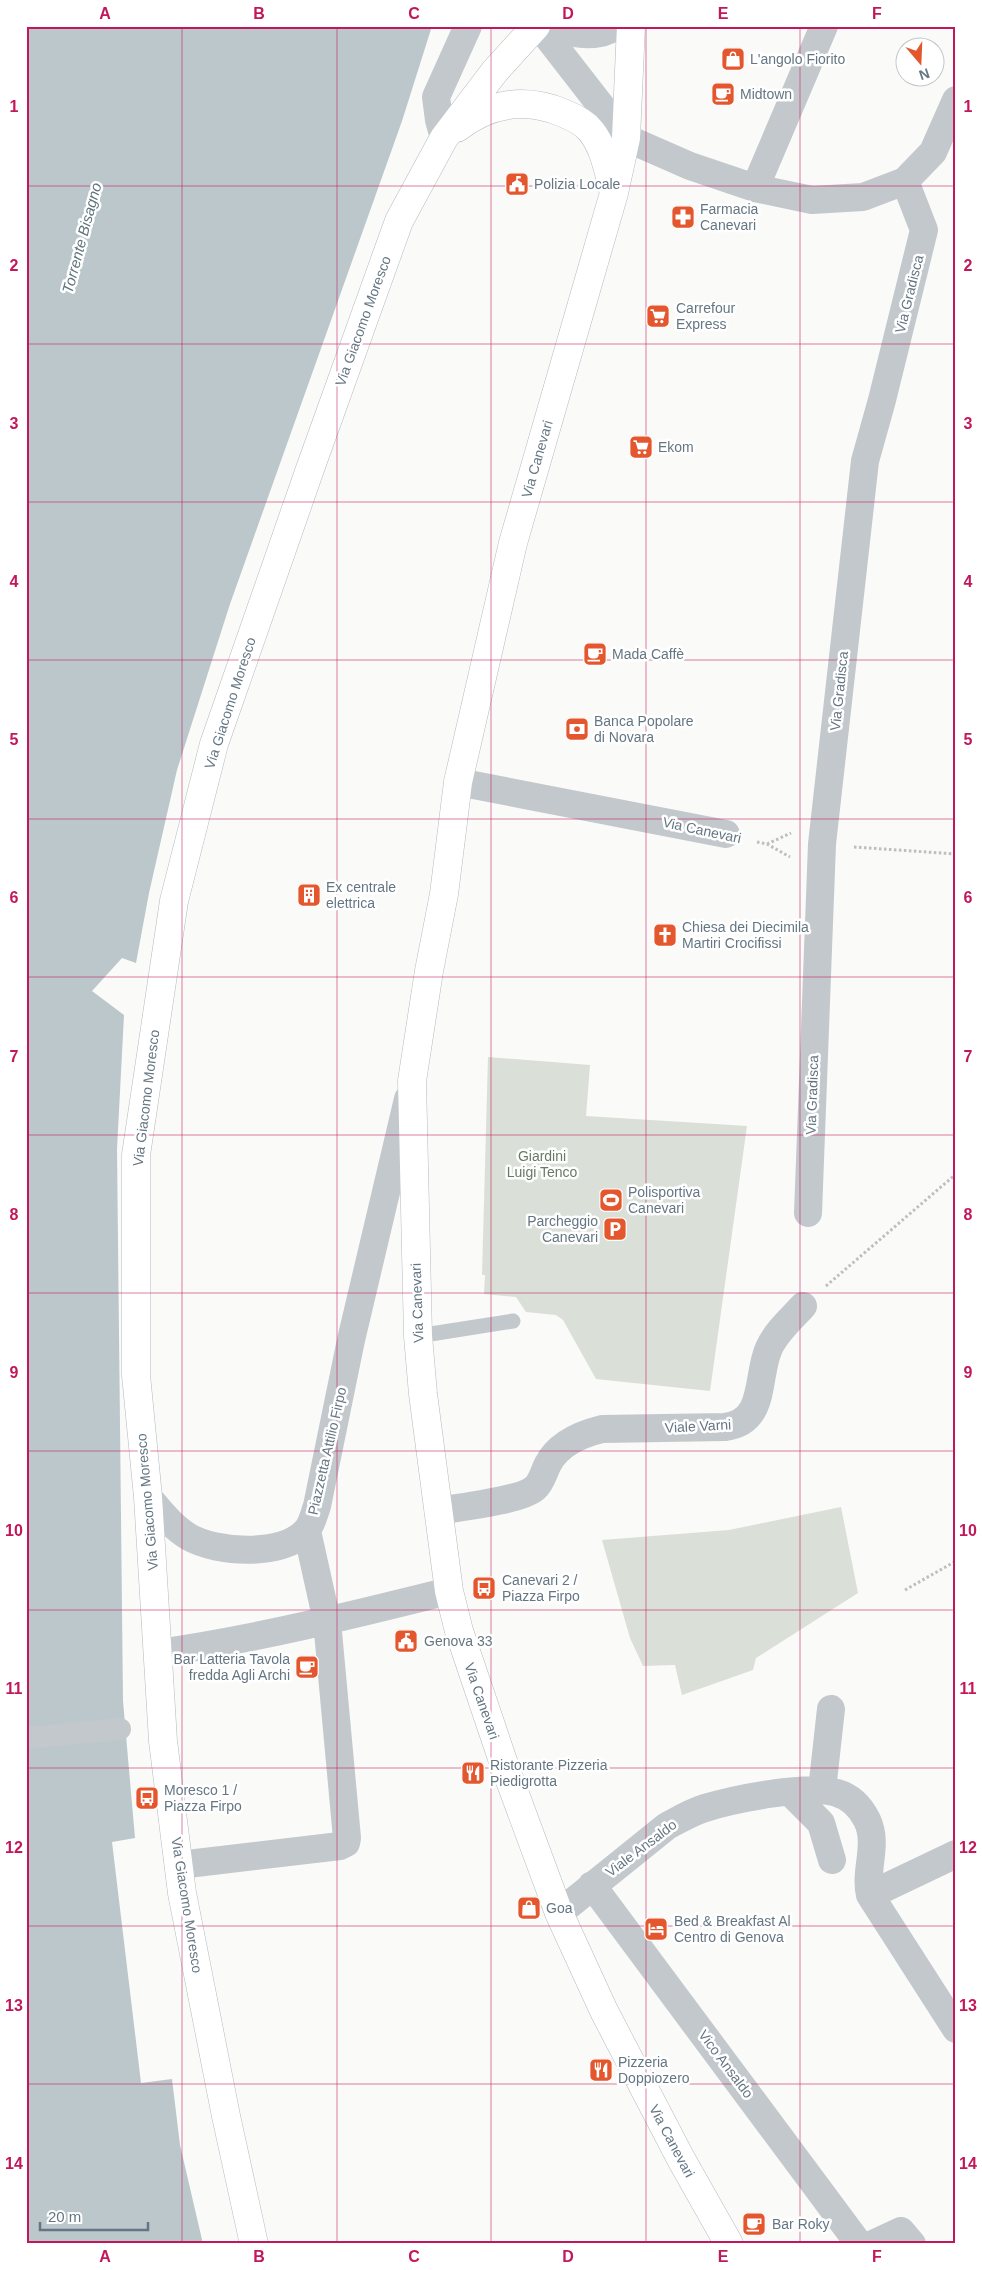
<svg xmlns="http://www.w3.org/2000/svg" width="982" height="2270" viewBox="0 0 982 2270" font-family="Helvetica,sans-serif">
<style>
.green{fill:#dadfd7}
.water{fill:#bbc7cb}
.lines{fill:none;stroke-linecap:round;stroke-linejoin:round}
.primary-casing{stroke:#b5babe;stroke-width:29}
.path{stroke:#bbbfc2;stroke-width:3;stroke-dasharray:2.5 2.5;stroke-linecap:butt}
.service{stroke:#c3c8cc;stroke-width:15}
.pedestrian{stroke:#c3c8cc;stroke-width:22}
.minor{stroke:#c3c8cc;stroke-width:28}
.tertiary{stroke:#c3c8cc;stroke-width:28}
.primary{stroke:#fff;stroke-width:28}
.grid{fill:none;stroke:#c2185b;stroke-width:1;stroke-opacity:0.55}
.labels{text-anchor:middle;stroke-width:5;stroke-linejoin:round;paint-order:stroke}
.poi-label{font-size:14px;fill:#657683;stroke:#fff;text-anchor:start}
.street-label{font-size:14px;fill:#657683;stroke:#fff}
.park-label{font-size:14px;fill:#687a64;stroke:#fff}
.water-label{font-size:15px;font-style:italic;fill:#60757c;stroke:#fff}
.neatline{fill:none;stroke:#c2185b;stroke-width:2}
.grid-label{font-size:16px;text-anchor:middle;font-weight:bold;fill:#c2185b}
</style>
<rect width="100%" height="100%" fill="#fafaf8"/>
<path class="green" d="M 488,1057 L 590,1065 L 586,1116 L 747,1126 L 710,1391 L 596,1379 L 563,1320 L 556,1315 L 526,1312 L 516,1297 L 484,1294 L 485,1275 L 482,1275 Z
M 841,1507 L 858,1593 L 756,1658 L 753,1670 L 682,1695 L 675,1665 L 643,1666 L 630,1638 L 602,1540 L 729,1530 Z"/>
<path class="water" d="M 26,26 L 432,26 L 402,121 L 230,604 L 177,770 L 149,893 L 136,963 L 122,958 L 92,991 L 124,1015 L 117,1149 L 123,1701 L 135,1838 L 112,1842 L 141,2083 L 172,2079 L 180,2145 L 203,2244 L 26,2244 Z"/>
<g class="lines">
<g class="primary-casing">
<path id="primary" d="M 631,26 L 626,138 L 614,193 L 513,543 L 458,782 L 444,894 L 429,971 L 412,1081 L 418,1336 L 423,1394 L 449,1591 L 459,1631 L 506,1770 L 559,1913 L 604,2011 L 681,2159 L 729,2244
M 457,128 C 489,103 525,97 563,113 C 573,117 584,122 591,131 C 604,147 608,170 613,189
M 254,2244 L 226,2116 L 182,1893 L 163,1741 L 148,1497 L 136,1375 L 136,1155 L 174,901 L 214,744 L 310,469 L 399,221 L 444,138 L 495,71 L 536,26"/>
</g>
<path class="path" d="M 757,842 L 767,844 L 790,857
M 767,844 L 791,833
M 854,847 L 956,854
M 826,1286 L 956,1174
M 905,1590 L 956,1561"/>
<path class="service" d="M 418,1336 L 513,1321"/>
<path class="pedestrian" d="M 26,1738 L 120,1729"/>
<path class="minor" d="M 544,26 C 565,32 596,41 616,26
M 755,188 L 824,26
M 458,782 L 726,834
M 808,1213 L 822,844 L 865,461 L 882,400 L 924,230 L 905,181
M 148,1497 C 160,1511 172,1527 189,1537 C 217,1553 283,1557 306,1531 C 312,1525 314,1514 317,1506 L 351,1340 L 408,1099
M 438,1511 C 460,1507 520,1501 535,1488 C 542,1482 544,1471 548,1464 C 558,1444 582,1434 602,1429 L 725,1427 C 767,1422 756,1376 769,1348 C 776,1332 791,1319 803,1306
M 158,1653 C 256,1639 353,1615 449,1591
M 822,1790 L 831,1709
M 790,1792 L 821,1823 L 832,1860
M 179,1865 L 340,1846 L 346,1843 L 347,1838 L 327,1621 L 307,1531
M 592,1885 L 859,2244
M 870,1895 L 956,2029
M 559,1913 L 667,1826 C 680,1819 692,1812 705,1808 C 735,1799 808,1784 837,1793 C 851,1797 861,1808 867,1820 C 879,1845 864,1870 870,1895 L 956,1854
M 873,2244 L 901,2231 L 912,2244"/>
<path class="tertiary" d="M 539,26 L 626,138
M 591,131 L 626,138 L 690,166 L 755,188 L 812,200 L 863,197 L 905,181 L 933,152 L 956,100
M 444,138 L 439,120 L 436,97 L 468,26"/>
<use href="#primary" class="primary"/>
</g>
<path class="grid" d="M 182,26 L 182,2244M 337,26 L 337,2244M 491,26 L 491,2244M 646,26 L 646,2244M 800,26 L 800,2244M 26,186 L 956,186M 26,344 L 956,344M 26,502 L 956,502M 26,660 L 956,660M 26,819 L 956,819M 26,977 L 956,977M 26,1135 L 956,1135M 26,1293 L 956,1293M 26,1451 L 956,1451M 26,1610 L 956,1610M 26,1768 L 956,1768M 26,1926 L 956,1926M 26,2084 L 956,2084"/>
<defs>
<g id="shop-square" transform="scale(1.25)"><rect x="-9" y="-9" width="18" height="18" rx="4" fill="#e4572e" stroke="#fff"/><path d="M-5-2.5h2.3a2.7 3.5 0 0 1 5.4 0H5L5.5 6h-11ZM-1.5-2.5h3a1.5 2.3 0 0 0-3 0Z" fill="#fff"/></g>
<g id="cafe-square" transform="scale(1.25)"><rect x="-9" y="-9" width="18" height="18" rx="4" fill="#e4572e" stroke="#fff"/><path d="M-5.5-4.5H6V0H3Q3 3.5 0 3.5H-2.5Q-5.5 3.5-5.5 0ZM3-3.2v2h1.7v-2ZM-6 4.5H4V6H-6Z" fill="#fff"/></g>
<g id="civic-square" transform="scale(1.25)"><rect x="-9" y="-9" width="18" height="18" rx="4" fill="#e4572e" stroke="#fff"/><path d="M-.6-6.5H3V-4.5H.6V-3L4-1V1h2V6H-6V1h2V-1L-.6-3ZM-1.2 2.5V6h2.4V2.5Z" fill="#fff"/></g>
<g id="pharmacy-square" transform="scale(1.25)"><rect x="-9" y="-9" width="18" height="18" rx="4" fill="#e4572e" stroke="#fff"/><path d="M-2-6h4v4h4v4h-4v4h-4v-4h-4v-4h4Z" fill="#fff"/></g>
<g id="supermarket-square" transform="scale(1.25)"><rect x="-9" y="-9" width="18" height="18" rx="4" fill="#e4572e" stroke="#fff"/><path d="M-6-5.5h2.5l.6 2H6L4.5 2H-2.5L-4.4-4H-6ZM-1.5 3.2a1.3 1.3 0 1 0 .1 0ZM3 3.2a1.3 1.3 0 1 0 .1 0Z" fill="#fff"/></g>
<g id="bank-square" transform="scale(1.25)"><rect x="-9" y="-9" width="18" height="18" rx="4" fill="#e4572e" stroke="#fff"/><path d="M-6-4H6V4H-6ZM0-2.3a2.3 2.3 0 1 0 0 4.6a2.3 2.3 0 1 0 0-4.6Z" fill="#fff"/></g>
<g id="building-square" transform="scale(1.25)"><rect x="-9" y="-9" width="18" height="18" rx="4" fill="#e4572e" stroke="#fff"/><path d="M-4-6H4V6H1V3H-1V6H-4ZM-2.5-4.3h1.7v1.8h-1.7ZM.8-4.3h1.7v1.8H.8ZM-2.5-1h1.7V.8h-1.7ZM.8-1h1.7V.8H.8Z" fill="#fff"/></g>
<g id="church-square" transform="scale(1.25)"><rect x="-9" y="-9" width="18" height="18" rx="4" fill="#e4572e" stroke="#fff"/><path d="M-1.2-6h2.4v3.5h3.3v2.4h-3.3V6h-2.4V-.1h-3.3v-2.4h3.3Z" fill="#fff"/></g>
<g id="stadium-square" transform="scale(1.25)"><rect x="-9" y="-9" width="18" height="18" rx="4" fill="#e4572e" stroke="#fff"/><path d="M0-5a6.5 5 0 1 0 0 10a6.5 5 0 1 0 0-10ZM-3.5-1.8h7v3.6h-7Z" fill="#fff"/></g>
<g id="parking-square" transform="scale(1.25)"><rect x="-9" y="-9" width="18" height="18" rx="4" fill="#e4572e" stroke="#fff"/><path d="M-3.5-5.5H1a3.5 3.5 0 0 1 0 7H-1V5.5H-3.5ZM-1-3.4V-.6H.8a1.4 1.4 0 0 0 0-2.8Z" fill="#fff"/></g>
<g id="bus-square" transform="scale(1.25)"><rect x="-9" y="-9" width="18" height="18" rx="4" fill="#e4572e" stroke="#fff"/><path d="M-5-6H5V4H4V6H2V4H-2V6H-4V4H-5ZM-3.5-4V0h7V-4ZM-3.5 1.2v1.5H-2V1.2ZM2 1.2v1.5H3.5V1.2Z" fill="#fff"/></g>
<g id="restaurant-square" transform="scale(1.25)"><rect x="-9" y="-9" width="18" height="18" rx="4" fill="#e4572e" stroke="#fff"/><path d="M-5-6h1v4h1v-4h1v4h1v-4h1v5L-1.5 .5V6h-2V.5L-5-1ZM5-6V6H3V1.5H1.5Q1.5-4 5-6Z" fill="#fff"/></g>
<g id="hotel-square" transform="scale(1.25)"><rect x="-9" y="-9" width="18" height="18" rx="4" fill="#e4572e" stroke="#fff"/><path d="M-6-4.5h1.5V1H6V5H4.5V3h-9V5H-6ZM-4 0a1.8 1.8 0 1 1 3.6 0ZM.5 0V-2.5h3Q6-2.5 6 0Z" fill="#fff"/></g>
</defs>
<g fill-rule="evenodd">
<use href="#shop-square" x="733" y="59"/>
<use href="#cafe-square" x="723" y="94"/>
<use href="#civic-square" x="517" y="184"/>
<use href="#pharmacy-square" x="683" y="217"/>
<use href="#supermarket-square" x="658" y="316"/>
<use href="#supermarket-square" x="641" y="447"/>
<use href="#cafe-square" x="595" y="654"/>
<use href="#bank-square" x="577" y="729"/>
<use href="#building-square" x="309" y="895"/>
<use href="#church-square" x="665" y="935"/>
<use href="#stadium-square" x="611" y="1200"/>
<use href="#parking-square" x="615" y="1229"/>
<use href="#bus-square" x="484" y="1588"/>
<use href="#civic-square" x="406" y="1641"/>
<use href="#cafe-square" x="307" y="1667"/>
<use href="#restaurant-square" x="473" y="1773"/>
<use href="#bus-square" x="147" y="1798"/>
<use href="#shop-square" x="529" y="1908"/>
<use href="#hotel-square" x="656" y="1929"/>
<use href="#restaurant-square" x="601" y="2070"/>
<use href="#cafe-square" x="754" y="2224"/>
</g>
<g class="labels">
<g class="poi-label">
<text x="750" y="64">L'angolo Fiorito</text>
<text x="740" y="99">Midtown</text>
<text x="534" y="189">Polizia Locale</text>
<text x="700" y="214">Farmacia<tspan x="700" dy="16">Canevari</tspan></text>
<text x="676" y="313">Carrefour<tspan x="676" dy="16">Express</tspan></text>
<text x="658" y="452">Ekom</text>
<text x="612" y="659">Mada Caffè</text>
<text x="594" y="726">Banca Popolare<tspan x="594" dy="16">di Novara</tspan></text>
<text x="326" y="892">Ex centrale<tspan x="326" dy="16">elettrica</tspan></text>
<text x="682" y="932">Chiesa dei Diecimila<tspan x="682" dy="16">Martiri Crocifissi</tspan></text>
<text x="628" y="1197">Polisportiva<tspan x="628" dy="16">Canevari</tspan></text>
<text x="598" y="1226" text-anchor="end">Parcheggio<tspan x="598" dy="16">Canevari</tspan></text>
<text x="502" y="1585">Canevari 2 /<tspan x="502" dy="16">Piazza Firpo</tspan></text>
<text x="424" y="1646">Genova 33</text>
<text x="290" y="1664" text-anchor="end">Bar Latteria Tavola<tspan x="290" dy="16">fredda Agli Archi</tspan></text>
<text x="490" y="1770">Ristorante Pizzeria<tspan x="490" dy="16">Piedigrotta</tspan></text>
<text x="164" y="1795">Moresco 1 /<tspan x="164" dy="16">Piazza Firpo</tspan></text>
<text x="546" y="1913">Goa</text>
<text x="674" y="1926">Bed &amp; Breakfast Al<tspan x="674" dy="16">Centro di Genova</tspan></text>
<text x="618" y="2067">Pizzeria<tspan x="618" dy="16">Doppiozero</tspan></text>
<text x="772" y="2229">Bar Roky</text>
</g>
<g class="street-label">
<text transform="translate(909 294) rotate(-76)" y="5">Via Gradisca</text>
<text transform="translate(363 321) rotate(-70)" y="5">Via Giacomo Moresco</text>
<text transform="translate(537 459) rotate(-74)" y="5">Via Canevari</text>
<text transform="translate(839 691) rotate(-84)" y="5">Via Gradisca</text>
<text transform="translate(230 703) rotate(-72)" y="5">Via Giacomo Moresco</text>
<text transform="translate(702 830) rotate(12)" y="5">Via Canevari</text>
<text transform="translate(812 1095) rotate(-88)" y="5">Via Gradisca</text>
<text transform="translate(146 1098) rotate(-83)" y="5">Via Giacomo Moresco</text>
<text transform="translate(417 1303) rotate(-92)" y="5">Via Canevari</text>
<text transform="translate(698 1426) rotate(-3)" y="5">Viale Varni</text>
<text transform="translate(327 1451) rotate(-77)" y="5">Piazzetta Attilio Firpo</text>
<text transform="translate(147 1502) rotate(-95)" y="5">Via Giacomo Moresco</text>
<text transform="translate(482 1701) rotate(71)" y="5">Via Canevari</text>
<text transform="translate(641 1848) rotate(-37)" y="5">Viale Ansaldo</text>
<text transform="translate(187 1905) rotate(81)" y="5">Via Giacomo Moresco</text>
<text transform="translate(726 2064) rotate(53)" y="5">Vico Ansaldo</text>
<text transform="translate(672 2141) rotate(62)" y="5">Via Canevari</text>
</g>
<g class="park-label">
<text x="542" y="1161">Giardini<tspan x="542" dy="16">Luigi Tenco</tspan></text>
</g>
<g class="water-label">
<text transform="translate(82 238) rotate(-75)" y="5">Torrente Bisagno</text>
</g>
</g>
<rect width="982" height="2270" fill="none" stroke="#ffffff" stroke-width="55"/>
<g transform="translate(920 62) rotate(161)"><circle r="24" fill="#ffffff" stroke="#c1c8cd"/>
<path d="M0-4L9 19L0 12L-9 19Z" fill="#e4572e"/>
<text y="-8" font-size="14" font-weight="bold" text-anchor="middle" fill="#657683">N</text>
</g>
<path d="M40 2222v8h108v-8" fill="none" stroke="#657683" stroke-width="2.5"/>
<text x="48" y="2222" font-size="15" fill="#657683" stroke="#ffffff" stroke-width="4" paint-order="stroke">20 m</text>
<rect x="28" y="28" width="926" height="2214" class="neatline"/>
<g class="grid-label">
<text x="105" y="19">A</text>
<text x="259" y="19">B</text>
<text x="414" y="19">C</text>
<text x="568" y="19">D</text>
<text x="723" y="19">E</text>
<text x="877" y="19">F</text>
<text x="14" y="112">1</text>
<text x="968" y="112">1</text>
<text x="14" y="271">2</text>
<text x="968" y="271">2</text>
<text x="14" y="429">3</text>
<text x="968" y="429">3</text>
<text x="14" y="587">4</text>
<text x="968" y="587">4</text>
<text x="14" y="745">5</text>
<text x="968" y="745">5</text>
<text x="14" y="903">6</text>
<text x="968" y="903">6</text>
<text x="14" y="1062">7</text>
<text x="968" y="1062">7</text>
<text x="14" y="1220">8</text>
<text x="968" y="1220">8</text>
<text x="14" y="1378">9</text>
<text x="968" y="1378">9</text>
<text x="14" y="1536">10</text>
<text x="968" y="1536">10</text>
<text x="14" y="1694">11</text>
<text x="968" y="1694">11</text>
<text x="14" y="1853">12</text>
<text x="968" y="1853">12</text>
<text x="14" y="2011">13</text>
<text x="968" y="2011">13</text>
<text x="14" y="2169">14</text>
<text x="968" y="2169">14</text>
<text x="105" y="2262">A</text>
<text x="259" y="2262">B</text>
<text x="414" y="2262">C</text>
<text x="568" y="2262">D</text>
<text x="723" y="2262">E</text>
<text x="877" y="2262">F</text>
</g>
</svg>
